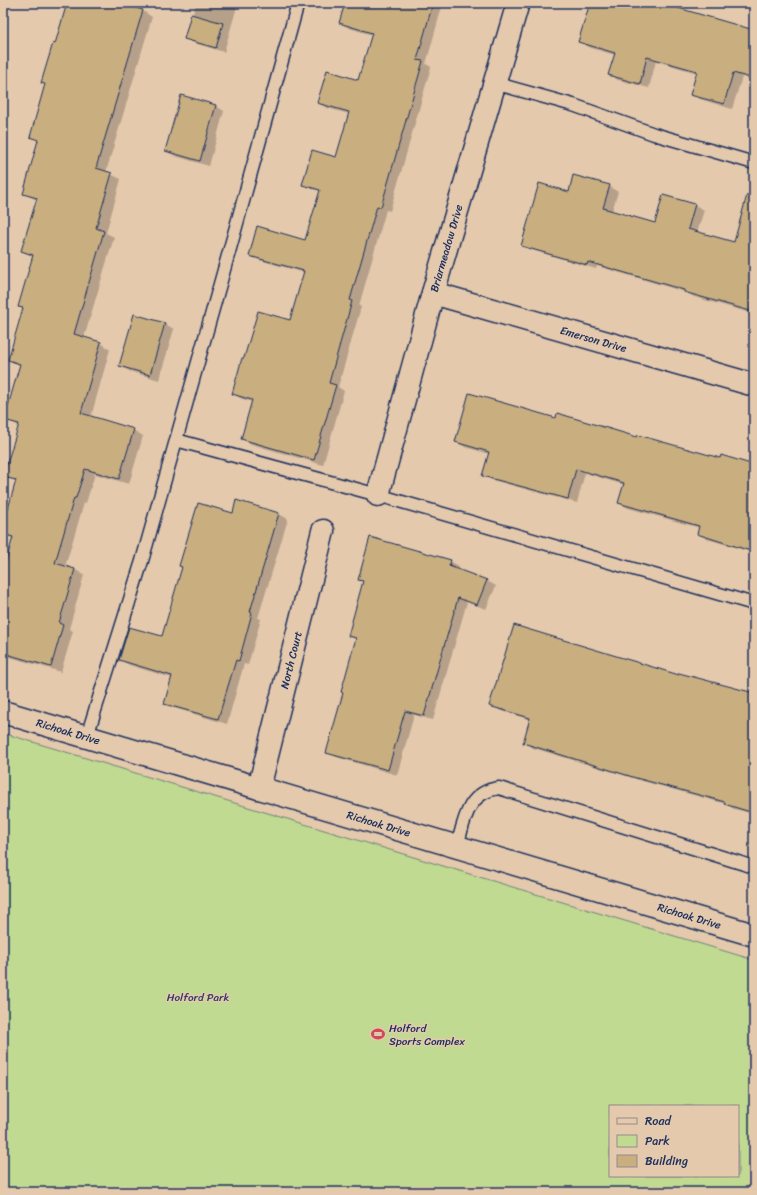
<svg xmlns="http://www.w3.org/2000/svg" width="757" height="1195" viewBox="0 0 757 1195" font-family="Sriracha,sans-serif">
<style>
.green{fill:#c0da91;stroke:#6e8478;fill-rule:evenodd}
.shadow{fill:#0003}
.building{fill:#c9ae7f;stroke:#1b2f5e}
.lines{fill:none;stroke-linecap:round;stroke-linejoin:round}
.lane-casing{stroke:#1b2f5e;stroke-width:15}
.street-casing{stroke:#1b2f5e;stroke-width:25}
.secondary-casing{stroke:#1b2f5e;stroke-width:25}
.lane{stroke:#e4c9ac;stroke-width:12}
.street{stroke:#e4c9ac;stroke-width:22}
.secondary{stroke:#e4c9ac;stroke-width:22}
.labels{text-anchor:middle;stroke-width:3;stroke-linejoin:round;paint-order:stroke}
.street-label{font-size:11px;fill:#1b2f5e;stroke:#e4c9ac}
.park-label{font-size:11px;fill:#2c4063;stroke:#e4c9ac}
.poi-label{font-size:11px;fill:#1b2f5e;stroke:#e4c9ac;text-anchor:start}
</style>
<rect width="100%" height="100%" fill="#e4c9ac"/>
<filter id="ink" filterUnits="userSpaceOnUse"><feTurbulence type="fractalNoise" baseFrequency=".025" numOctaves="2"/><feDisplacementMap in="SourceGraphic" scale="8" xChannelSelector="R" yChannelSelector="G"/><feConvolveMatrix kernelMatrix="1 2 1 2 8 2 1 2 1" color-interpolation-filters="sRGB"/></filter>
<g filter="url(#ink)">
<path class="green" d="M 3,733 L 754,960 L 754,1192 L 3,1192 ZM 610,1106 L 738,1106 L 738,1176 L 610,1176 Z"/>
<path class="shadow" d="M 68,3 L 136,3 L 134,9 L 143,11 L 152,17 L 106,172 L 121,179 L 106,233 L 114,237 L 84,338 L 101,343 L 110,349 L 91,417 L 133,430 L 143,436 L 129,484 L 95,474 L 86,503 L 84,503 L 65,567 L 74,569 L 84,575 L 69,629 L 73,631 L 61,672 L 3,655 L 3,575 L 13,539 L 3,533 L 3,531 L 17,482 L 5,476 L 19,426 L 5,419 L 21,366 L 9,360 L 24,309 L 19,307 L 33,257 L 22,251 L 37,200 L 24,194 L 39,141 L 31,137 Z
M 196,3 L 238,3 L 224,52 L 194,43 L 186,39 Z
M 346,3 L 443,3 L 426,64 L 431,67 L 390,211 L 386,210 L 359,306 L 361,307 L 338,387 L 344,391 L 323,465 L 251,444 L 242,439 L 252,402 L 242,399 L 233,394 L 245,360 L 291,321 L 305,273 L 259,260 L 250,255 L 306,241 L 320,191 L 312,189 L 304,184 L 337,158 L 349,114 L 327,108 L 318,103 L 359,81 L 372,35 L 349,28 L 340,23 Z
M 591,3 L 669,3 L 672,5 L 672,7 L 754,31 L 754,80 L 742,77 L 732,109 L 700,99 L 691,94 L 697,73 L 656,61 L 649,88 L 618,80 L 609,75 L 615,55 L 588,47 L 580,42 Z
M 216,106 L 224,111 L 209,166 L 175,156 L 166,151 Z
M 609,186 L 618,192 L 612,211 L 656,224 L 664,196 L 695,205 L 704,210 L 697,233 L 734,244 L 754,228 L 754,314 L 694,297 L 685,292 L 597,266 L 596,269 L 532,250 L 523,245 L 569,193 Z
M 134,315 L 165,324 L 174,329 L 159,380 L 129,371 L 120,366 Z
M 556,419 L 638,438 L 720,459 L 754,466 L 754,553 L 707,539 L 698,534 L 700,528 L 628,508 L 619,503 L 624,485 L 585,473 L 577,503 L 492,480 L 483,475 L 489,454 L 465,447 L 456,442 Z
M 237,501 L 279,514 L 288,519 L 258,618 L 261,619 L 248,665 L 244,664 L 227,724 L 174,708 L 165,703 L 172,678 L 129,665 L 120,660 L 163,638 L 233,514 Z
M 450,561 L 459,566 L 458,570 L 487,581 L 496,586 L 486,609 L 467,602 L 433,720 L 414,715 L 397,775 L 336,757 L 327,752 L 344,693 L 357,640 L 349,635 L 364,582 L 359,579 Z
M 679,677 L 754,694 L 754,814 L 734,809 L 726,804 L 646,782 L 533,748 L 524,743 L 531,720 L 499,710 L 490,705 Z"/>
<path class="building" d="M 67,3 L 119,3 L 143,10 L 96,168 L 112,173 L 96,228 L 104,231 L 74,334 L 101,342 L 81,413 L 134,429 L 119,479 L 85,469 L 76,498 L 74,498 L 55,563 L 75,569 L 59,623 L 63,625 L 51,667 L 3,653 L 3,572 L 13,537 L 3,534 L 3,527 L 16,480 L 3,477 L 19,424 L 4,420 L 20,364 L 8,360 L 23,308 L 18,307 L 33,255 L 21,251 L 37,198 L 23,194 L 38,140 L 30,137 L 45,84 L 41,83 L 53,43 L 55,44 Z
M 345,3 L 433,3 L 417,60 L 423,61 L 381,207 L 377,206 L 350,300 L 352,301 L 329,383 L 336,385 L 314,460 L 241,439 L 252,400 L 232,394 L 242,358 L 244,358 L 258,311 L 290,320 L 304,271 L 249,256 L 257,226 L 305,240 L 320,190 L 302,185 L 312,150 L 336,157 L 349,112 L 317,103 L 327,70 L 358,80 L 372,33 L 339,23 Z
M 590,3 L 661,3 L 754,30 L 754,79 L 733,73 L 724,104 L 690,95 L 697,71 L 647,57 L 640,84 L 608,75 L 615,53 L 578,42 Z
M 191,14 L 223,23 L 216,48 L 184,39 Z
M 181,95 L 216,105 L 200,161 L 165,151 Z
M 573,175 L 610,185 L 603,208 L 655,223 L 663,195 L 695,204 L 688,229 L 734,242 L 747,195 L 754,196 L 754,299 L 750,311 L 684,292 L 684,290 L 588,262 L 587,265 L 521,246 L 539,183 L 569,192 Z
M 134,314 L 165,323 L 150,375 L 119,366 Z
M 469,393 L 556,418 L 557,413 L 637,437 L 638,435 L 720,458 L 721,455 L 754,465 L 754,552 L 697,534 L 699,526 L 618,503 L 624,483 L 576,469 L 568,499 L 482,476 L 489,452 L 455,442 Z
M 236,500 L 279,513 L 250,612 L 252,613 L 239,661 L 236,660 L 218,719 L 164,704 L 172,676 L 119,660 L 129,627 L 162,636 L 182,567 L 179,566 L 198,503 L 233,513 Z
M 370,537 L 451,560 L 449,566 L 487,580 L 477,605 L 458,598 L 424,716 L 405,711 L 388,770 L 326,753 L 343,693 L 341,692 L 356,638 L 348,636 L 363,581 L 358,580 Z
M 514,625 L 679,675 L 679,673 L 754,693 L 754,813 L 724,804 L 725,802 L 636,778 L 523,743 L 530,718 L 489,706 Z"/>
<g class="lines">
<g class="lane-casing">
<path id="lane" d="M 494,83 L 573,105 L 654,134 L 754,163
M 176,440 L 378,495 L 754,604
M 87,736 L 142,561 L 229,252 L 298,3
M 457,847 C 464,821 467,792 499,788 L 754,867"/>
</g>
<g class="street-casing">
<g id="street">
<path id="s1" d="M 433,293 L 754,385"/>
<path id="s2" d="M 378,495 L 433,293 L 518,3"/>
<path id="s3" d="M 259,788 L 323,531"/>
</g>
</g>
<g class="secondary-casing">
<g id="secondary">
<path id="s4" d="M 3,712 L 754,935"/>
</g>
</g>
<use href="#lane" class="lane"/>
<use href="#street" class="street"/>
<use href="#secondary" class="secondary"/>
</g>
</g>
<defs>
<g id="stadium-bare" transform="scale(1.08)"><path d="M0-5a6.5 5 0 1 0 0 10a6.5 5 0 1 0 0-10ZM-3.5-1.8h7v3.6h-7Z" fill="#d1495b" stroke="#e4c9ac" stroke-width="2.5" paint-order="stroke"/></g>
</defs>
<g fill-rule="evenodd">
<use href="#stadium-bare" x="378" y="1034"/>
</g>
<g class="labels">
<g class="street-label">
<text dy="4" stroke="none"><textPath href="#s2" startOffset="256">Briarmeadow Drive</textPath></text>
<text dy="4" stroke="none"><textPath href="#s1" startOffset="167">Emerson Drive</textPath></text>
<text dy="4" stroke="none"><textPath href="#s3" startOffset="132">North Court</textPath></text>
<text dy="4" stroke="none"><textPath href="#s4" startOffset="68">Richoak Drive</textPath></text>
<text dy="4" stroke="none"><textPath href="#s4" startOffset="392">Richoak Drive</textPath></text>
<text dy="4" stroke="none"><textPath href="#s4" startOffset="716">Richoak Drive</textPath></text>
</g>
<g class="park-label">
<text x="198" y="1001">Holford Park</text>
</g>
<g class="poi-label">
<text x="389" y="1032">Holford<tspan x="389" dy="13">Sports Complex</tspan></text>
</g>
</g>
<rect width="757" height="1195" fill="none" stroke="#e4c9ac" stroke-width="16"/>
<rect x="8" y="8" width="741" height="1179" fill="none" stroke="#1b2f5e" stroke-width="1.5" filter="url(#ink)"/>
<rect x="609" y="1105" width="130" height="72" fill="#e4c9ac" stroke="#948b8d"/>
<rect x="617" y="1118" width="20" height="6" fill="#e4c9ac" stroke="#948b8d"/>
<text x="645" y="1125" font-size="12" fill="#1b2f5e">Road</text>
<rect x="617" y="1135" width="20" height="12" fill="#c0da91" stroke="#948b8d"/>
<text x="645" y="1145" font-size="12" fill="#1b2f5e">Park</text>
<rect x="617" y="1155" width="20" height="12" fill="#c9ae7f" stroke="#948b8d"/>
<text x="645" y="1165" font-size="12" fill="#1b2f5e">Building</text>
</svg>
